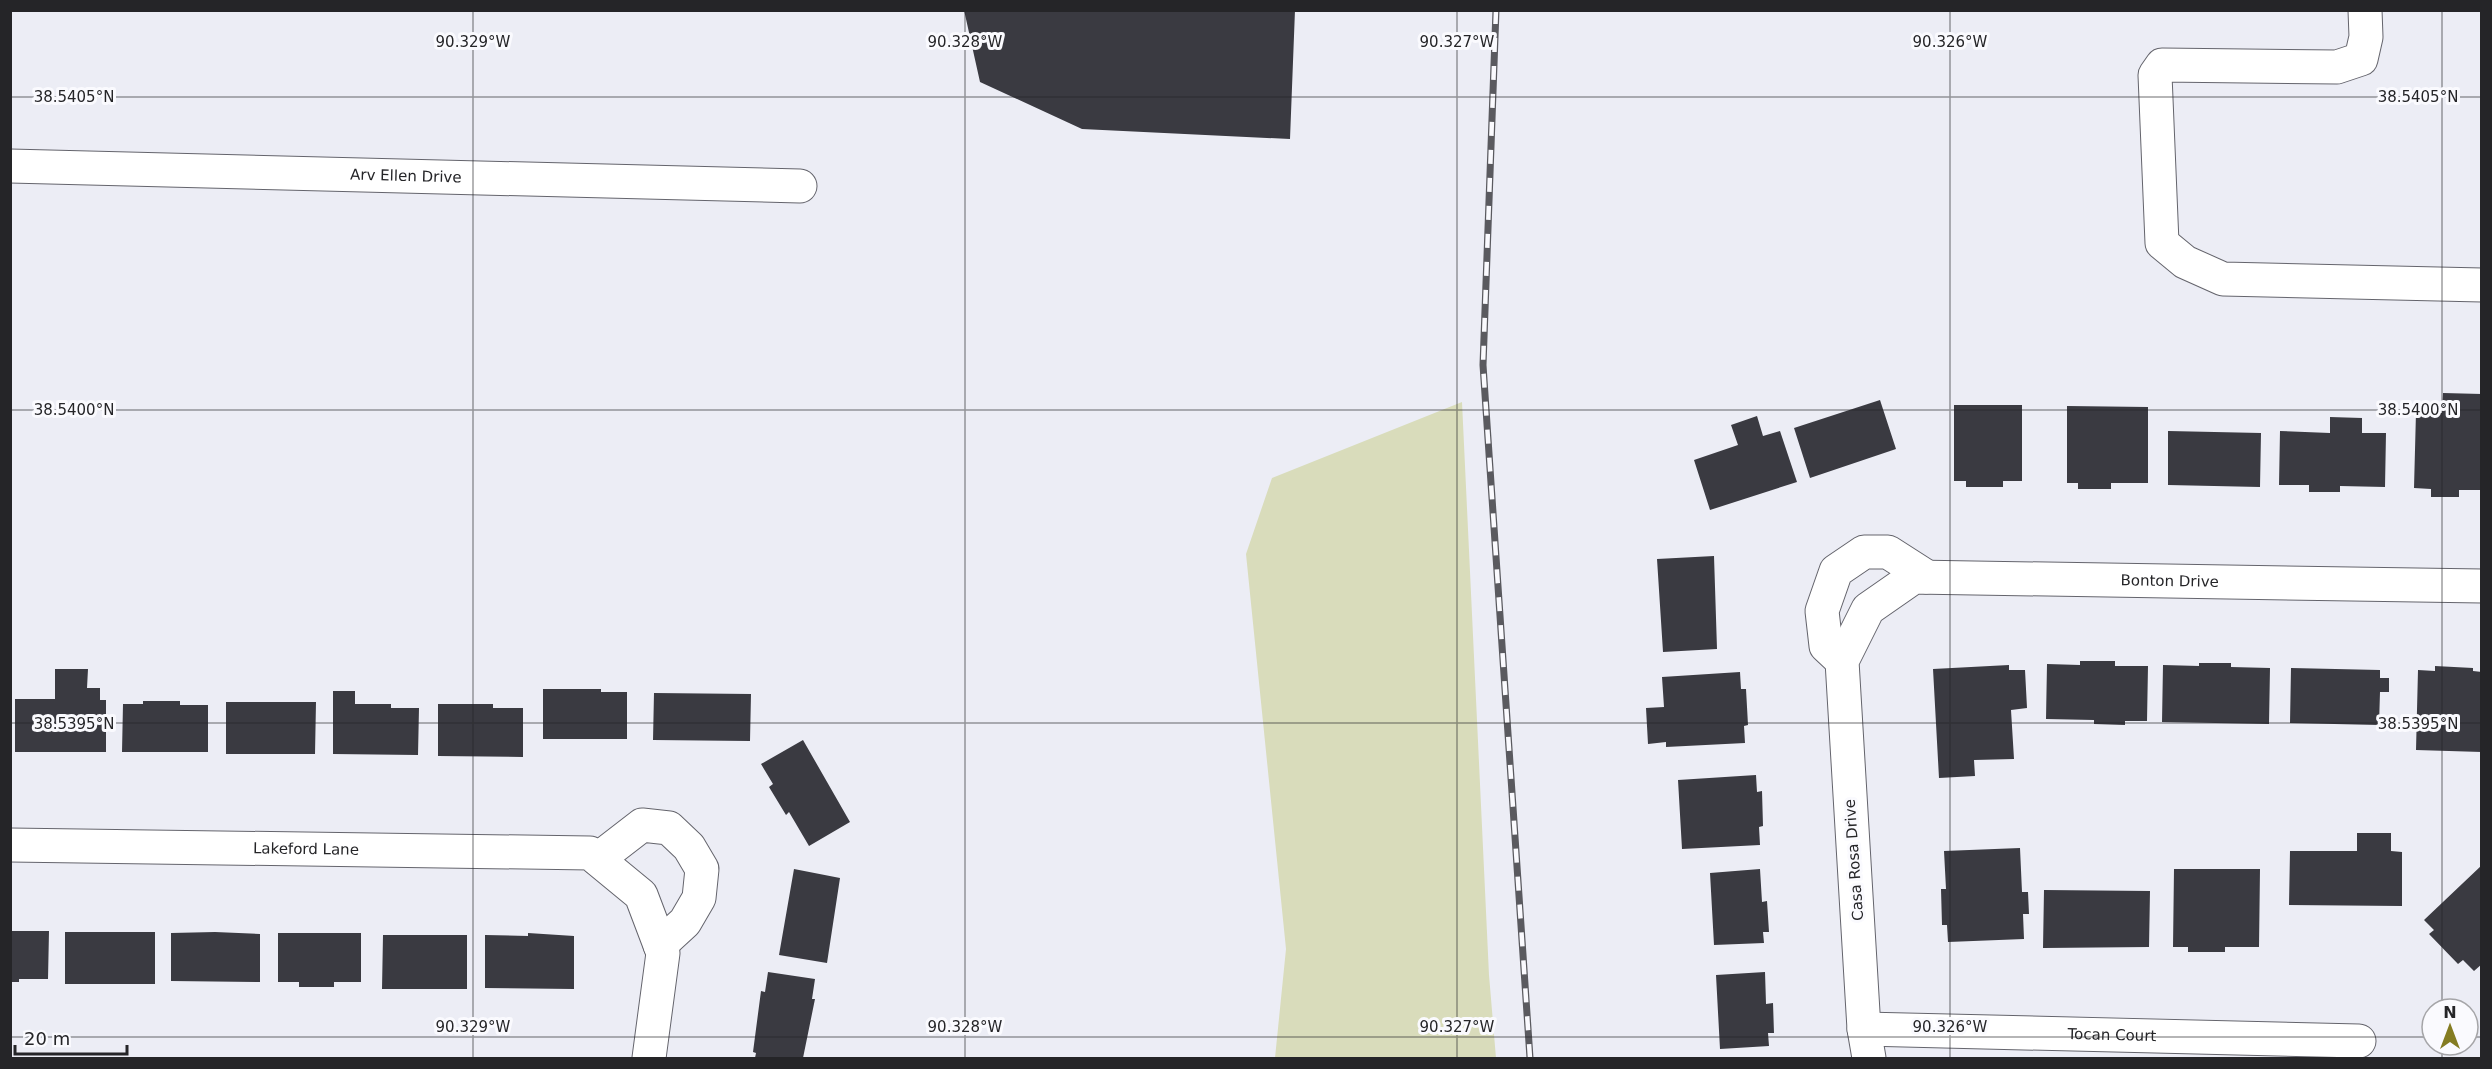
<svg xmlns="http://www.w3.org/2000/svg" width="2492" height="1069" viewBox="0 0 2492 1069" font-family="'DejaVu Sans',sans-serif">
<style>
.green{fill:#d9dcbb}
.building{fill:#3a3a41}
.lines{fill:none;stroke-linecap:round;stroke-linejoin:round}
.minor-casing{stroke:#64646c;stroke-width:35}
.minor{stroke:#fff;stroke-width:33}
.rail-casing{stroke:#5a5a5f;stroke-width:7}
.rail{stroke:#fafafe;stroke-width:4.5;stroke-dasharray:14;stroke-linecap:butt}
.ticks{fill:none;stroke:#252528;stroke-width:1.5;stroke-opacity:0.45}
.labels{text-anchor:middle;stroke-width:6;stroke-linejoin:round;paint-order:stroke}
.street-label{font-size:15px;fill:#252528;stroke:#fafafe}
.ticks-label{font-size:15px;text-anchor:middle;fill:#252528;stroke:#fafafe;stroke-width:6;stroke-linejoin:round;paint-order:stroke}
</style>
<rect width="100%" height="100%" fill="#ecedf5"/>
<path class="green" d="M 1462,402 L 1489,975 L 1496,1058 L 1275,1058 L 1286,949 L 1246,554 L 1272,478 Z"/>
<path class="building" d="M 964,10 L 1295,10 L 1290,139 L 1082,129 L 980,82 Z
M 2443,393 L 2482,394 L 2482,490 L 2459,490 L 2459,497 L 2431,497 L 2431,489 L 2414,488 L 2416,412 L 2442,413 Z
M 1880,400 L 1896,449 L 1810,478 L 1794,428 Z
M 1954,405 L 2022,405 L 2022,481 L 2003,481 L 2003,487 L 1966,487 L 1966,481 L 1954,481 Z
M 2067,406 L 2148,407 L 2148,483 L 2111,483 L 2111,489 L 2078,489 L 2078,483 L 2067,483 Z
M 1757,416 L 1763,436 L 1780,431 L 1797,482 L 1710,510 L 1694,460 L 1738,445 L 1731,425 Z
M 2330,417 L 2362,418 L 2362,433 L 2386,433 L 2385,487 L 2340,486 L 2340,492 L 2309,492 L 2309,485 L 2279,485 L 2280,431 L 2330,433 Z
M 2168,431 L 2261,433 L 2260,487 L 2168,485 Z
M 1714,556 L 1717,649 L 1663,652 L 1657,559 Z
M 2080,661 L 2115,661 L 2115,666 L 2148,666 L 2147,721 L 2125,721 L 2125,725 L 2094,724 L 2094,720 L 2046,719 L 2047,664 L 2080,665 Z
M 2199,663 L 2231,663 L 2231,667 L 2270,668 L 2269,724 L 2162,722 L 2163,665 L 2199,666 Z
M 2009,665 L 2009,670 L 2025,670 L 2027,708 L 2011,710 L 2014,759 L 1974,760 L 1975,776 L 1939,778 L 1933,669 Z
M 2435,666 L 2473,668 L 2473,671 L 2482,672 L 2482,752 L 2416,750 L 2418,670 L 2435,671 Z
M 2291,668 L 2380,670 L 2380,678 L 2389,678 L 2389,692 L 2380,692 L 2379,725 L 2290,723 Z
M 55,669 L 88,669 L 87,688 L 100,688 L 100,700 L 106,700 L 106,752 L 15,752 L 15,699 L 55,699 Z
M 1740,672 L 1741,689 L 1746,689 L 1748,725 L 1744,726 L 1745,743 L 1666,747 L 1666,742 L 1648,744 L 1646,708 L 1664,707 L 1662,677 Z
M 543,689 L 601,689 L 601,692 L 627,692 L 627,739 L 543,739 Z
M 333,691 L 355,691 L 355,704 L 391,704 L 391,708 L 419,708 L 418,755 L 333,754 Z
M 654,693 L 751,694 L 750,741 L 653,740 Z
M 143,701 L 180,701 L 180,705 L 208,705 L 208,752 L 122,752 L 123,704 L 143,704 Z
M 226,702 L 316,702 L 315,754 L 226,754 Z
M 438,704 L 493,704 L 493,708 L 523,708 L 523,757 L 438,756 Z
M 803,740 L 850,822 L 809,846 L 789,812 L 786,815 L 769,787 L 773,784 L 761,764 Z
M 1756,775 L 1757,792 L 1762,791 L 1763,826 L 1759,827 L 1760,845 L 1682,849 L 1678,780 Z
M 2357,833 L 2391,833 L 2391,851 L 2402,852 L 2402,906 L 2289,905 L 2290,851 L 2357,851 Z
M 2020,848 L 2022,892 L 2028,892 L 2029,914 L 2023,914 L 2024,939 L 1948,942 L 1947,925 L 1942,925 L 1941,889 L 1946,889 L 1944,851 Z
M 2482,865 L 2482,964 L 2474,971 L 2463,960 L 2458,964 L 2429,934 L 2434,930 L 2424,920 Z
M 794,869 L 840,878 L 827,963 L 779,955 Z
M 1760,869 L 1762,902 L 1767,901 L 1769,932 L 1763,932 L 1764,943 L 1714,945 L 1710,873 Z
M 2174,869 L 2260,869 L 2259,947 L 2225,947 L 2225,952 L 2188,952 L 2188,947 L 2173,947 Z
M 2044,890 L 2150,891 L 2149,947 L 2043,948 Z
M 10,931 L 49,931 L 48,979 L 19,979 L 19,982 L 10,982 Z
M 65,932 L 155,932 L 155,984 L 65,984 Z
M 215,932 L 260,934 L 260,982 L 171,981 L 171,933 Z
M 278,933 L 361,933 L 361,982 L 334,982 L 334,987 L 299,987 L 299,982 L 278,982 Z
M 528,933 L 574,936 L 574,989 L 485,988 L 485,935 L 528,936 Z
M 383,935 L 467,935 L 467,989 L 382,989 Z
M 768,972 L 815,979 L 812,999 L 815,999 L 803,1058 L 755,1058 L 756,1053 L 753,1052 L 761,991 L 765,992 Z
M 1765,972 L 1766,1004 L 1773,1003 L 1774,1033 L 1768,1033 L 1769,1046 L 1720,1049 L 1716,975 Z"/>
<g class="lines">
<g class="minor-casing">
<g id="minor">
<path d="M 2365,10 L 2366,37 L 2361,59 L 2337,67 L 2162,65 L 2155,75 L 2162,243 L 2185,262 L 2223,279 L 2482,285"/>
<path id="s1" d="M 10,166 L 800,186"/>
<path d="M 1842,661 L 1826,646 L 1822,611 L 1836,571 L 1864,552 L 1888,552 L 1927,577"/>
<path id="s2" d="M 10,845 L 590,853 L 641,895 L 663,953 L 649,1058"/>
<path d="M 598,859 L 642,825 L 669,828 L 689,847 L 702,869 L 699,898 L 685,922 L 660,945"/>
<path id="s3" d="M 1864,1029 L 2359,1041"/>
<path id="s4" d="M 1869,1058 L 1864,1029 L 1842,661 L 1868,609 L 1914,577 L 2482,586"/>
</g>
</g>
<use href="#minor" class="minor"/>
<g class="rail-casing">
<path id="rail" d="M 1496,10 L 1483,365 L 1530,1058"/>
</g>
<use href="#rail" class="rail"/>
</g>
<path class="ticks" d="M 473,10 L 473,1058M 965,10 L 965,1058M 1457,10 L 1457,1058M 1950,10 L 1950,1058M 2442,10 L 2442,1009M 10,97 L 2482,97M 10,410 L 2482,410M 10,723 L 2482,723M 10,1037 L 2432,1037M 2468,1037 L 2482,1037M 2442,1045 L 2442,1058"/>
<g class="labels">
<g class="street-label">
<text dy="5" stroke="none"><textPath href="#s1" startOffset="396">Arv Ellen Drive</textPath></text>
<text dy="5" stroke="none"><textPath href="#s4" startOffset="768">Bonton Drive</textPath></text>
<text dy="5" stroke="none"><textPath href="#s2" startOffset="296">Lakeford Lane</textPath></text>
<text transform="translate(1854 860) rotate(-94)" y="5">Casa Rosa Drive</text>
<text dy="5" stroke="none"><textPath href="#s3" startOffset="248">Tocan Court</textPath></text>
</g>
</g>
<g class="ticks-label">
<text x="473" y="47">90.329°W</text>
<text x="965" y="47">90.328°W</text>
<text x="1457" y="47">90.327°W</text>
<text x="1950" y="47">90.326°W</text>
<text x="74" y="102">38.5405°N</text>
<text x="2418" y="102">38.5405°N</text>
<text x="74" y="415">38.5400°N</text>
<text x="2418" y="415">38.5400°N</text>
<text x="74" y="729">38.5395°N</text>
<text x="2418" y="729">38.5395°N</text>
<text x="473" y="1032">90.329°W</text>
<text x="965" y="1032">90.328°W</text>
<text x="1457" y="1032">90.327°W</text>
<text x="1950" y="1032">90.326°W</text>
</g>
<rect width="2492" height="1069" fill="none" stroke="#252528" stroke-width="24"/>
<g transform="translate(2450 1027)"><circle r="28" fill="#fafafe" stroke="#a5a5a8" stroke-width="1.5"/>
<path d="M0-4.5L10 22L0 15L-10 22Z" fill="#847c22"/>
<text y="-9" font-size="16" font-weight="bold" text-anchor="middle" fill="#252528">N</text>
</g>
<path d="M15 1045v9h112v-9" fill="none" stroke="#252528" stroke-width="3"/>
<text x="24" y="1045" font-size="18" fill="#252528" stroke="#fafafe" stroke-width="4.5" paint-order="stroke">20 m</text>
</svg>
